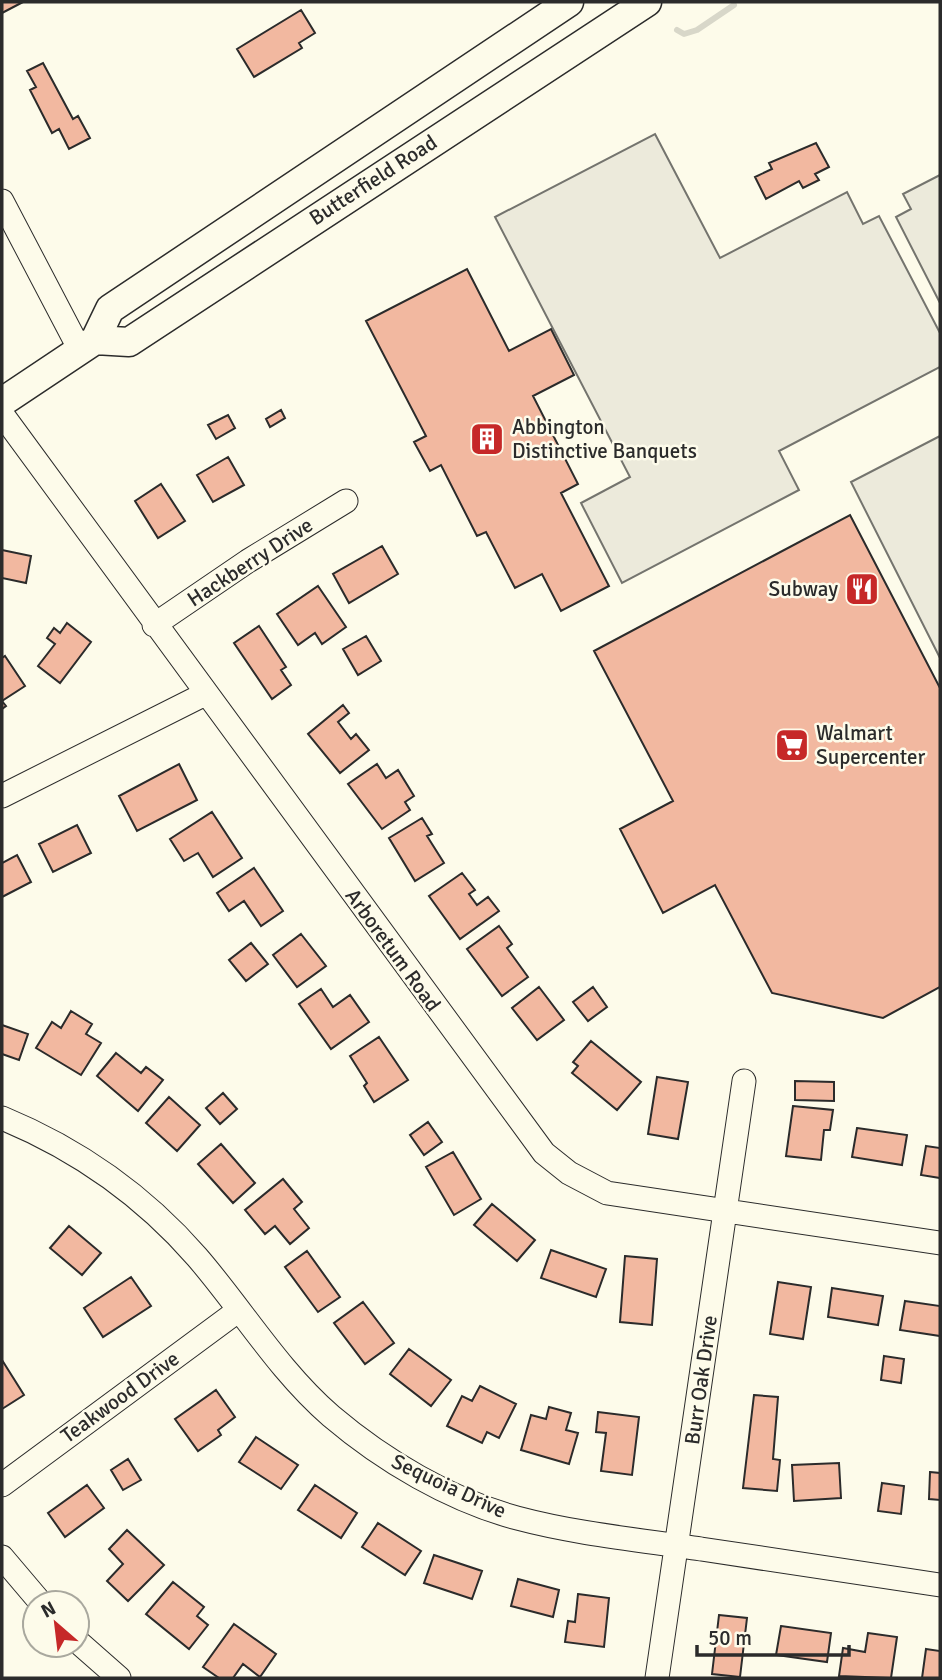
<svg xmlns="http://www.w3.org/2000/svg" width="942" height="1680" viewBox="0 0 942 1680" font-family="Signika,sans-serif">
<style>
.parking{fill:#eceadb;stroke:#74746e;stroke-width:2}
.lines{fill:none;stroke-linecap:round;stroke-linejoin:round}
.stream{stroke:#d8d7c9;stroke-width:6}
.building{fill:#f2b8a0;stroke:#2b2b2b;stroke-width:2}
.minor-casing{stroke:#2b2b2b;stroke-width:25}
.major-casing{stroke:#2b2b2b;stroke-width:31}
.minor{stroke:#fdfbea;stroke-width:23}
.major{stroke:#fdfbea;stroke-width:28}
.labels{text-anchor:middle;stroke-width:5;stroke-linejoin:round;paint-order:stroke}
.street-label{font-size:21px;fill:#2b2b2b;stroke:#fdfbea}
.poi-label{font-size:21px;fill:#2b2b2b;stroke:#fdfbea;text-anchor:start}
</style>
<rect width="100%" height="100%" fill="#fdfbea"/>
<path class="parking" d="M 655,134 L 720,258 L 847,192 L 863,224 L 879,216 L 940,333 L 940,367 L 779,451 L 799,490 L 622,583 L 581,503 L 630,477 L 495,217 Z
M 940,175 L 940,303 L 896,217 L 911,209 L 903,194 Z
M 940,436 L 940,658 L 851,482 Z"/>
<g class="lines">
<path class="stream" d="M 677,30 L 684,34 L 697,30 L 734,5"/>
</g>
<path class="building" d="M 2,2 L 23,2 L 2,13 Z
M 301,10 L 315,33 L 299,43 L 302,48 L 254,77 L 237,49 Z
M 43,63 L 73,119 L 78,116 L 90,138 L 69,149 L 59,129 L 52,133 L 30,90 L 36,87 L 27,71 Z
M 816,143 L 829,167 L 815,174 L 819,180 L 803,188 L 799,181 L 766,199 L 755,177 L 772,169 L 769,163 Z
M 467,269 L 509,351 L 551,329 L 574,375 L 533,396 L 578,484 L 561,493 L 609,586 L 561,611 L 542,574 L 515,588 L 486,532 L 477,536 L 441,465 L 430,471 L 414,442 L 426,436 L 366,321 Z
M 281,410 L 285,418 L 270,427 L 266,419 Z
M 228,415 L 235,428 L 216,439 L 208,425 Z
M 228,457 L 244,485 L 213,502 L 197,475 Z
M 161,484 L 185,521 L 158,538 L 135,501 Z
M 850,515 L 940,688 L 940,987 L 883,1018 L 772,993 L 715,885 L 663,913 L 620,829 L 673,801 L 594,651 Z
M 382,546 L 398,574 L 349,603 L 333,574 Z
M 2,550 L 31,556 L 26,583 L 2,578 Z
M 318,586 L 346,627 L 322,644 L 315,633 L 298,645 L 277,614 Z
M 67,623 L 91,642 L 60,683 L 38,666 L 55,644 L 47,638 L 54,628 L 60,633 Z
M 259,626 L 286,667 L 281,670 L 291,685 L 272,699 L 234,643 Z
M 366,636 L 381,661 L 358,675 L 343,649 Z
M 5,656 L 25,686 L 2,701 L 6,706 L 2,709 L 2,658 Z
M 343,705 L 349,713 L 338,722 L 351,739 L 356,734 L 369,750 L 340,773 L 308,734 Z
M 179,764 L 197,800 L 137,831 L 119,796 Z
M 377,764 L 386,778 L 398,770 L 414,796 L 405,802 L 410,810 L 382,829 L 348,784 Z
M 212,812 L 242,858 L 213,877 L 198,853 L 184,861 L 170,839 Z
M 422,818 L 432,834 L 427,836 L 444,863 L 415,881 L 389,838 Z
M 77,825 L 91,853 L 53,872 L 39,844 Z
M 17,855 L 31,882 L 2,897 L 2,863 Z
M 254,868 L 283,911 L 261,926 L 244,901 L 229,911 L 217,893 Z
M 462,873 L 475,890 L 469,894 L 477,905 L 488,897 L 499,911 L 460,939 L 429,896 Z
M 499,926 L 512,944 L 507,948 L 528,977 L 502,996 L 467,949 Z
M 301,934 L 326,966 L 297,987 L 273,955 Z
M 251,943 L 268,964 L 246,981 L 229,960 Z
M 539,987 L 564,1020 L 537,1040 L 512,1008 Z
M 593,987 L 607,1007 L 588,1021 L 573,1002 Z
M 321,989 L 333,1007 L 350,995 L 369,1022 L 331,1049 L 299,1004 Z
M 71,1011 L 92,1024 L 86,1034 L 101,1043 L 81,1075 L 36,1048 L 52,1022 L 61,1028 Z
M 2,1025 L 28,1034 L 19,1060 L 2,1054 Z
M 379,1037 L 408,1080 L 374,1102 L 364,1086 L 367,1083 L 350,1056 Z
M 591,1041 L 641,1082 L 617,1110 L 572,1073 L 578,1066 L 573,1062 Z
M 116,1053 L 141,1073 L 146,1067 L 163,1080 L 138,1111 L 97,1076 Z
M 657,1077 L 688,1082 L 678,1139 L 648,1134 Z
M 795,1081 L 834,1082 L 834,1101 L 795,1100 Z
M 223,1093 L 237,1109 L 220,1124 L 206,1108 Z
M 169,1097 L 200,1125 L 177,1151 L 146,1123 Z
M 793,1106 L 833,1110 L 830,1130 L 824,1130 L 821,1160 L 786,1156 Z
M 428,1122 L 442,1142 L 424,1155 L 410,1135 Z
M 857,1128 L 907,1135 L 902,1165 L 852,1157 Z
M 221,1144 L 255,1183 L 233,1203 L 198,1164 Z
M 926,1146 L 940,1148 L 940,1178 L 921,1175 Z
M 453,1152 L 481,1199 L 454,1215 L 426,1167 Z
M 283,1179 L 302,1202 L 294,1209 L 309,1228 L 290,1244 L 275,1226 L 265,1234 L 245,1210 Z
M 492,1204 L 535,1240 L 517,1261 L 474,1225 Z
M 69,1226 L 101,1253 L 82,1275 L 50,1248 Z
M 551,1250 L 606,1269 L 596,1297 L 541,1278 Z
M 307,1251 L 340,1297 L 318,1312 L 285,1267 Z
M 625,1256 L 657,1259 L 652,1325 L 620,1322 Z
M 131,1277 L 151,1306 L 103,1337 L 84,1308 Z
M 778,1282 L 811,1287 L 803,1339 L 770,1334 Z
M 832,1288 L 883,1296 L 878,1325 L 828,1317 Z
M 905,1301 L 940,1306 L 940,1336 L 900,1330 Z
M 363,1302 L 394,1343 L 365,1364 L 334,1323 Z
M 409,1349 L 451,1380 L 431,1406 L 390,1374 Z
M 884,1356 L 904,1359 L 901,1383 L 881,1380 Z
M 2,1360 L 24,1395 L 2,1409 Z
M 480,1386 L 516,1404 L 499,1438 L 487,1432 L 482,1443 L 447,1426 L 462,1396 L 472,1401 Z
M 216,1390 L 235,1417 L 218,1430 L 221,1435 L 198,1451 L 175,1419 Z
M 754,1395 L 778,1397 L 773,1459 L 780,1460 L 777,1491 L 743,1488 Z
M 549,1407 L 571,1413 L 566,1430 L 578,1433 L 569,1464 L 521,1450 L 531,1415 L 546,1419 Z
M 598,1412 L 639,1417 L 632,1475 L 601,1471 L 606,1433 L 596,1432 Z
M 256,1437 L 298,1465 L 281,1489 L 239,1462 Z
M 128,1459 L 141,1480 L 123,1490 L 111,1470 Z
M 839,1463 L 841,1498 L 794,1501 L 792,1465 Z
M 930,1472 L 940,1473 L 940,1500 L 929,1499 Z
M 882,1483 L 904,1486 L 901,1514 L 878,1511 Z
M 87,1485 L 104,1508 L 65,1537 L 48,1513 Z
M 315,1485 L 357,1513 L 341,1538 L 298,1510 Z
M 378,1523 L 421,1551 L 405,1575 L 362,1547 Z
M 127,1530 L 164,1565 L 128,1601 L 107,1581 L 123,1564 L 109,1549 Z
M 434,1555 L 482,1571 L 472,1599 L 424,1583 Z
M 518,1579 L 559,1590 L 553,1617 L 511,1606 Z
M 173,1582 L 204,1607 L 197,1616 L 208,1625 L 189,1649 L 146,1614 Z
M 578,1594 L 609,1598 L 604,1647 L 565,1642 L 568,1621 L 575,1622 Z
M 719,1615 L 747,1618 L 740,1677 L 712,1674 Z
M 234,1624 L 276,1654 L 260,1677 L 243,1664 L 233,1678 L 219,1678 L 203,1667 Z
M 781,1626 L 831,1633 L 827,1662 L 776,1655 Z
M 868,1633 L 897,1637 L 891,1678 L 839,1676 L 843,1648 L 865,1652 Z
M 926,1649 L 940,1651 L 940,1678 L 922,1678 Z"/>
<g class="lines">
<g class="minor-casing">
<path id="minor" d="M 2,201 L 80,350
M 2,414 L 544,1153 L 569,1173 L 607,1193 L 940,1243
M 154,625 L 248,561 L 346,501
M 2,796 L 205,694
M 2,1118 C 77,1149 143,1195 197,1257 C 242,1309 278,1370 331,1416 C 384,1461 450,1500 517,1518 C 577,1534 640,1540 701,1549 C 781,1561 861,1573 940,1585
M 2,1485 L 239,1310
M 2,1557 L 41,1603
M 77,1641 L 119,1678
M 657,1678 L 744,1081"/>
</g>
<g class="major-casing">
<path id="major" d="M 95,340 L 129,342 L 647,2
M 2,402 L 95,340 L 110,309 L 569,2"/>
</g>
<use href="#minor" class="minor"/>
<use href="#major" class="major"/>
</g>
<defs>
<g id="building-square" transform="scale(1.75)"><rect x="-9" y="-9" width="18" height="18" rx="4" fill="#c62828" stroke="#fdfbea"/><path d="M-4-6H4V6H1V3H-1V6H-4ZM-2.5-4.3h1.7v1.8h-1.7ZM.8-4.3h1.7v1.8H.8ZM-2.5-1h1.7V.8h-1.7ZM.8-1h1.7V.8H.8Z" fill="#fff"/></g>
<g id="restaurant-square" transform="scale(1.75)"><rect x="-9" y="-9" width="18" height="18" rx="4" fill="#c62828" stroke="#fdfbea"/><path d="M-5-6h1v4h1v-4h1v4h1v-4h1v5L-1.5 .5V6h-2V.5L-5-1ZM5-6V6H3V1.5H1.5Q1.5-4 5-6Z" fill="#fff"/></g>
<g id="supermarket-square" transform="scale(1.75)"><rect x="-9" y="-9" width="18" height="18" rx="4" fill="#c62828" stroke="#fdfbea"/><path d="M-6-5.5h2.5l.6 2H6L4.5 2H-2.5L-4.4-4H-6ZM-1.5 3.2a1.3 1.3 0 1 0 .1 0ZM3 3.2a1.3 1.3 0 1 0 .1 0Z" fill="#fff"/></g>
</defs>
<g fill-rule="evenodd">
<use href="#building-square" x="487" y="439"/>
<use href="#restaurant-square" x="862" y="589"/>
<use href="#supermarket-square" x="792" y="745"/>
</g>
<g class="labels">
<g class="street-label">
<text transform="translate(373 180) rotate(-33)" y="7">Butterfield Road</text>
<text transform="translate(250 562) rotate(-33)" y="7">Hackberry Drive</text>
<text transform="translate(393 950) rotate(54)" y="7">Arboretum Road</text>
<text transform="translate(701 1380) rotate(-82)" y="7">Burr Oak Drive</text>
<text transform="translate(120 1397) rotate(-36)" y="7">Teakwood Drive</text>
<text transform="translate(449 1486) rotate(25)" y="7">Sequoia Drive</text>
</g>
<g class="poi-label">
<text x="512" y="434">Abbington<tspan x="512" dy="24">Distinctive Banquets</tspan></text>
<text x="838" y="596" text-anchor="end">Subway</text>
<text x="816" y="740">Walmart<tspan x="816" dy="24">Supercenter</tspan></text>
</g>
</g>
<rect width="942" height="1680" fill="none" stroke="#2b2b2b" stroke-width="7"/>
<g transform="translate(56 1624) rotate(332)"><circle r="33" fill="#fdfbea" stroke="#a9a89e" stroke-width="2"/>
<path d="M0-5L12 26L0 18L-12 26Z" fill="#c62828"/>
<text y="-10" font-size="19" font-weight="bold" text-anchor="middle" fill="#2b2b2b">N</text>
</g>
<path d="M697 1645v10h152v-10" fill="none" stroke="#2b2b2b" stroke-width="3.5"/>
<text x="708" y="1645" font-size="21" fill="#2b2b2b" stroke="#fdfbea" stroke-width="5" paint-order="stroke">50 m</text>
</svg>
